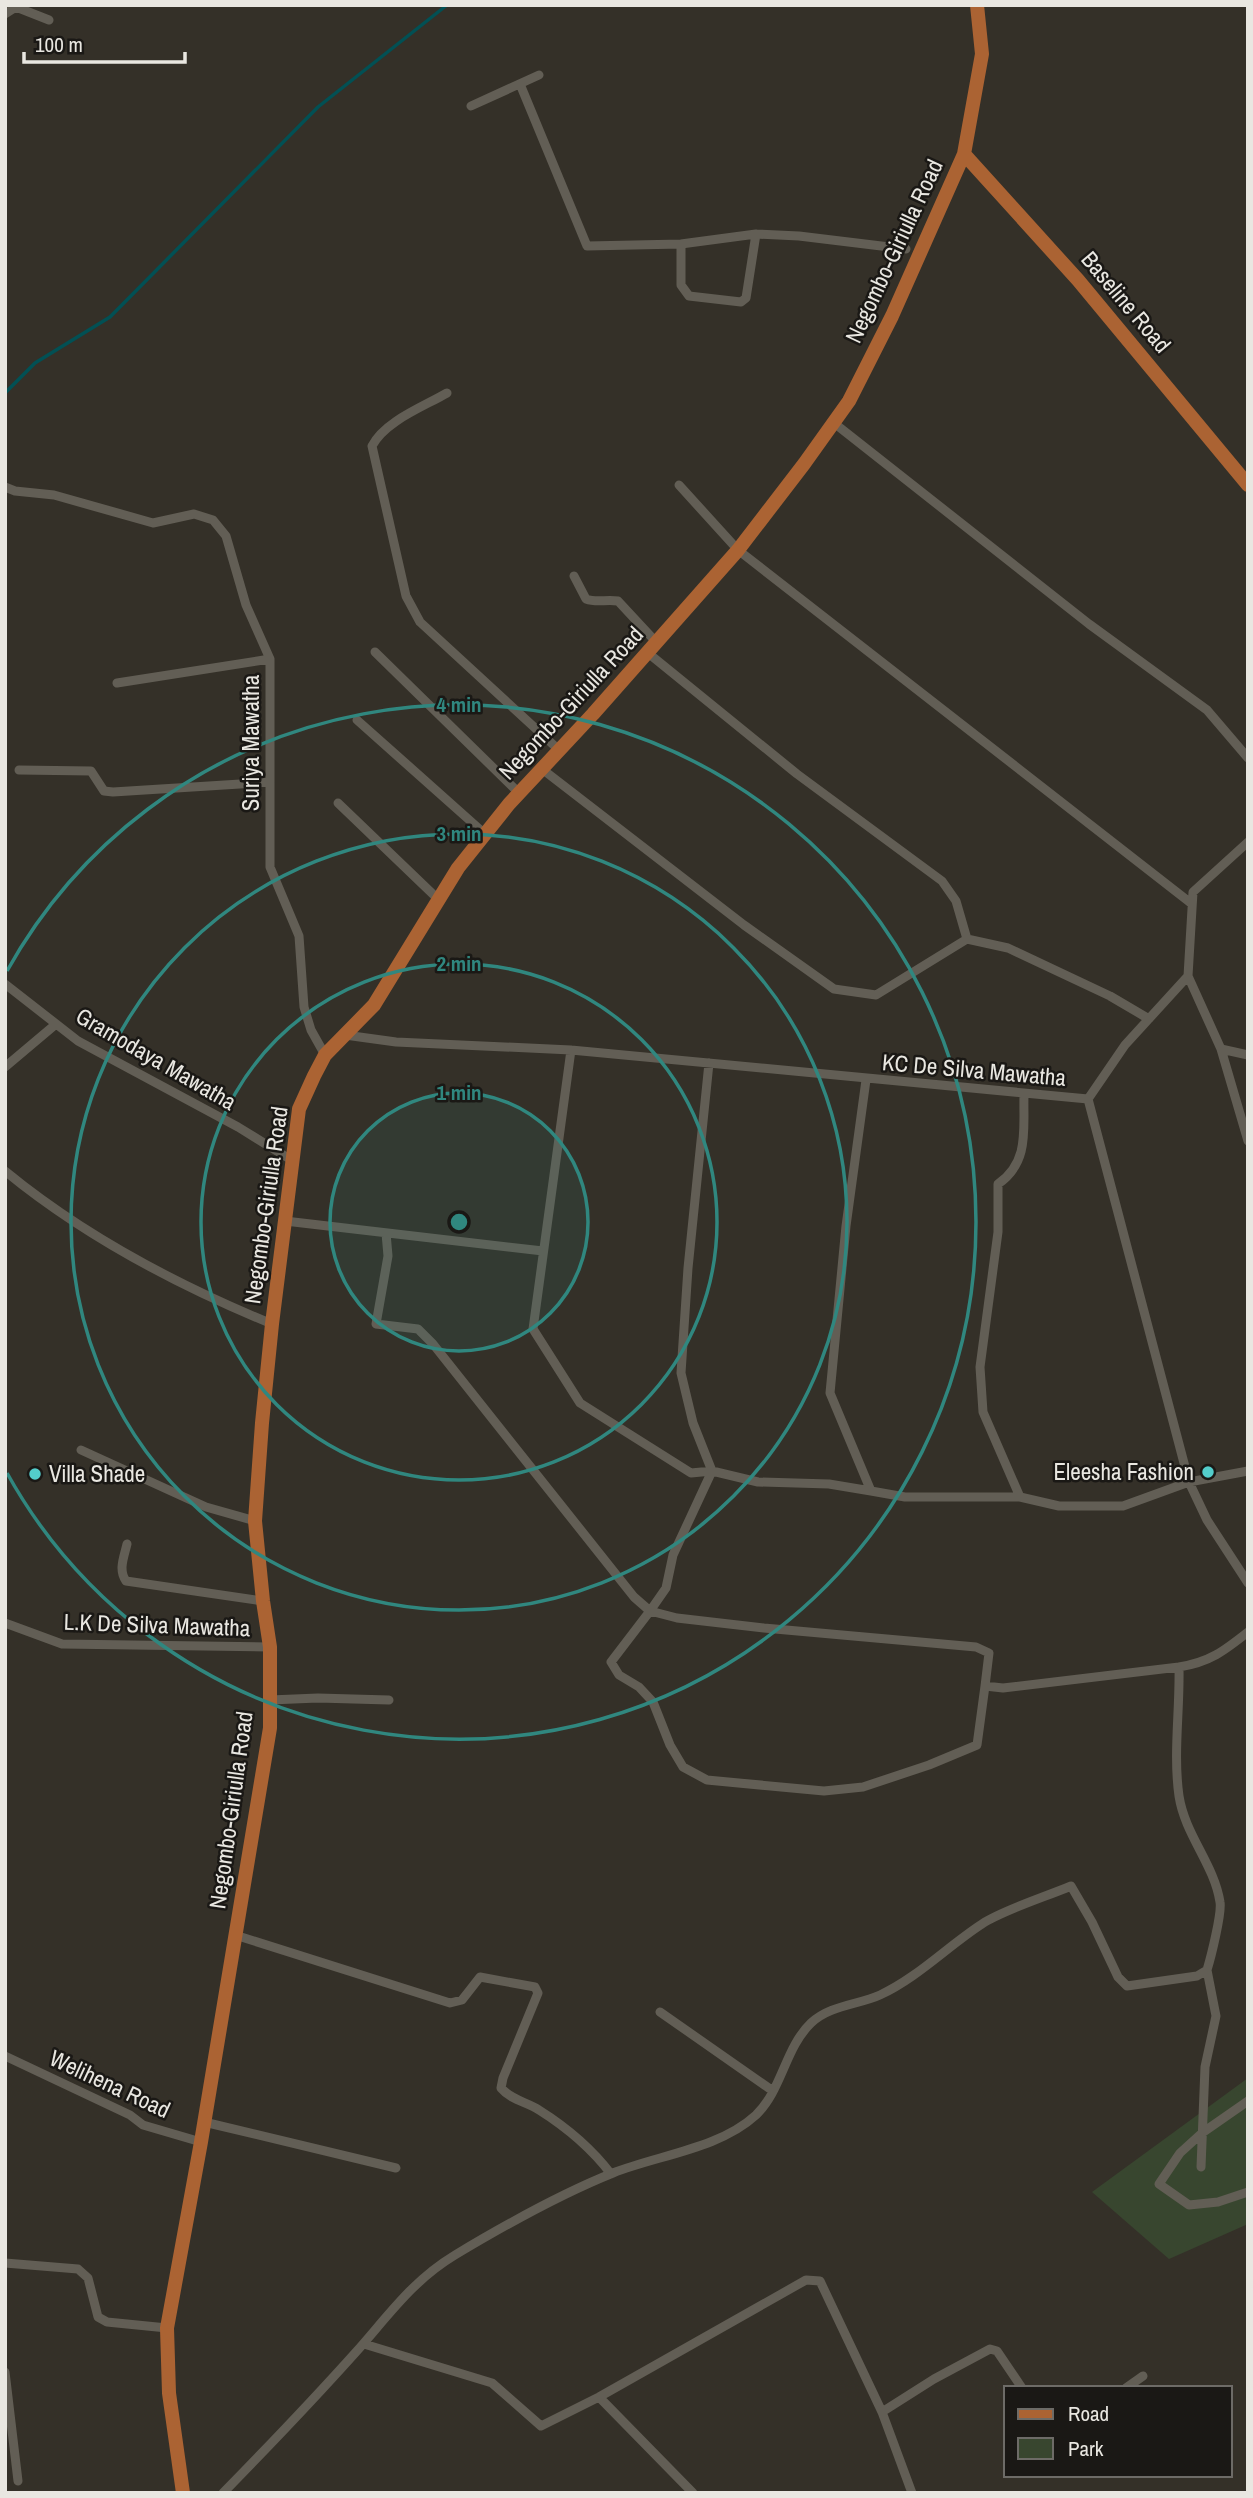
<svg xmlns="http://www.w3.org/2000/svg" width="1253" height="2498" viewBox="0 0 1253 2498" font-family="'Archivo Narrow',sans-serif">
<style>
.green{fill:#38462f}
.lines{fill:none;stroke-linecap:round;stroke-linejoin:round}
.stream{stroke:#025054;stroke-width:3.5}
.minor{stroke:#625e55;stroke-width:9}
.primary{stroke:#ab6333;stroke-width:14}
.ring{fill:none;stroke:#30877f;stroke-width:3.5}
.poi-dot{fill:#53cdcb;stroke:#1a1815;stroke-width:2.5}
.labels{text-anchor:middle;stroke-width:5;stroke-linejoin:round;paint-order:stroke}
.street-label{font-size:23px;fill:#e9e7e1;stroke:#1a1815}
.poi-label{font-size:23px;fill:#e9e7e1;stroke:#1a1815;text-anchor:end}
.centre{fill:#30877f;stroke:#1a1815;stroke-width:3.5}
.ring-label{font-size:21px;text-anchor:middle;font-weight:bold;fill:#30877f;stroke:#1a1815;stroke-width:5;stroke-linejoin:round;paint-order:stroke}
</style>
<rect width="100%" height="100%" fill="#343028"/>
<path class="green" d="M 1248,2078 L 1248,2224 L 1169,2259 L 1092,2192 Z"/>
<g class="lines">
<path class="stream" d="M 5,393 L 35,363 L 110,317 L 318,107 L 447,5"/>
<path class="minor" d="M 5,14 L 16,7 L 49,20
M 520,84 L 587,246 L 681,244 L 756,234 L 799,236 L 906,249
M 471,106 L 539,75
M 681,244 L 681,285 L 689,296 L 741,302 L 746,298 L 756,234
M 447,393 C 423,407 385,421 372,446 L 406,596 L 420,622 L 559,750
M 834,423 L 1089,624 L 1207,710 L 1248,758
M 679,485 L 738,550 L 1192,904
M 5,487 L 15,491 L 54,495 L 153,523 L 194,514 L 213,520 L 226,536 L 246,605 L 270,659 L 270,867 L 299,936 L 304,1007 L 311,1030 L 325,1055
M 574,576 L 586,599 C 597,603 606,599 618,601 L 657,643
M 375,652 L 519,793
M 648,653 L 797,774 L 942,881 L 956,901 L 967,939
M 117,683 L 270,659
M 357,720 L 485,834
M 542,769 L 744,925 L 834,989 L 876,995 L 967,939 L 1008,948 L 1110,996 L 1149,1019
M 19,770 L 91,771 L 104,791 L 113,792 L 270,782
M 338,803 L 439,900
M 1248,842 L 1193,892 L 1188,976 L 1221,1049 L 1248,1141
M 5,984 L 78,1041 L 238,1127 L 293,1161
M 345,1035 L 396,1042 L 571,1050 L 1088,1099 L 1189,1482 L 1207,1520 L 1248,1583
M 1221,1049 L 1248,1055
M 571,1050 L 533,1329 L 580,1403 L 691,1473 L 712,1471
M 709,1063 L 688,1268 L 681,1373 L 693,1423 L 712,1471 L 758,1482 L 829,1484 L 871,1491
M 5,1067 L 56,1024
M 866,1080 L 846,1226 L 830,1393 L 871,1491 L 905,1497 L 1020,1497 L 1059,1506 L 1123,1506 L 1189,1482 L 1248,1471
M 1088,1099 L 1125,1045 L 1188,976
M 5,1171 C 84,1236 177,1285 272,1324
M 285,1221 L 543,1251
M 386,1233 L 388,1256 L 376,1324 L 418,1329 L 433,1344 L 634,1597 L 650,1611 L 611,1662 L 619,1675 L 639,1687 L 653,1702 L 670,1745 L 683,1767 L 707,1780 L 824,1791 L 863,1787 L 929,1765 L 977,1745 L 985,1686
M 81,1450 L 206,1507 L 255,1521
M 712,1471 L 673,1555 L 666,1588 L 650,1611 L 677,1618 L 764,1628 L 976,1647 L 989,1653 L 985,1686 L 1003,1688 L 1179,1667
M 1020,1497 L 983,1412 L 980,1367 L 998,1232 L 998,1184 C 1030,1162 1023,1129 1024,1095
M 127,1544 C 124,1557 118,1570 126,1581 L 263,1601
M 5,1623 L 62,1644 L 270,1647
M 270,1700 L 318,1698 L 389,1700
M 235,1935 L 450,2003 L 462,2000 L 480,1977 L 535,1987 L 538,1993 L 503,2078 L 501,2088 C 511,2100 527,2102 539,2110 C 566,2127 592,2149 611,2174
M 660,2012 L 773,2091
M 5,2056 L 130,2115 L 143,2125 L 201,2142
M 1248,2101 L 1202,2133 L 1180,2153 L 1159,2184 L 1189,2205 L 1218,2202 L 1248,2192
M 204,2122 L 396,2168
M 1201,2167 L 1205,2067 L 1216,2016 L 1207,1970
M 5,2263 L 78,2269 L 88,2278 L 98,2317 L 107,2322 L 167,2328
M 364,2344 L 492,2383 L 541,2426 L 599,2397 L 806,2280 L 820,2281 L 882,2412 L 912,2493
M 5,2372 L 18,2481
M 1126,2388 L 1143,2376
M 599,2397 L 693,2493
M 882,2412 L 934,2379 L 990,2349 L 997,2351 L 1022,2388
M 223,2493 C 268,2447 313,2400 356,2352 C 389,2315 412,2281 455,2255 C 505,2225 558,2195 613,2173 C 658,2155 719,2149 756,2115 C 782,2090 785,2048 811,2023 C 830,2005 858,2005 880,1995 C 917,1978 948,1946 982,1924 C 1003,1910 1045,1897 1071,1886 L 1092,1922 L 1118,1977 L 1127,1986 L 1197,1976 L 1207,1970 C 1211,1957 1222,1913 1220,1902 C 1214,1864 1185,1835 1179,1796 C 1173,1753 1180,1711 1179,1667 C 1210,1662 1224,1651 1248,1632"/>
<path class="primary" d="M 964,154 L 1078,280 L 1248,485
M 183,2493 L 169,2393 L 167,2328 L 201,2142 L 270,1728 L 270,1647 L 263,1601 L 255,1521 L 262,1423 L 272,1324 L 299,1109 L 314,1076 L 325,1055 L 374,1005 L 458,868 L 509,804 L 593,714 L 738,550 L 804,464 L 849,401 L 892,316 L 964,154 L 982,54 L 977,5"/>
</g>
<circle cx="459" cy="1222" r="129" fill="#30877f" fill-opacity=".12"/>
<g class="ring">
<circle cx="459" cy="1222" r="129"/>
<circle cx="459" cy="1222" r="258"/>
<circle cx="459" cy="1222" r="388"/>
<path d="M7 971A517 517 0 1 1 7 1473"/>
</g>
<g class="poi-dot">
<circle cx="1208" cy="1472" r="7"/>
<circle cx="35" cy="1474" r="7"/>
</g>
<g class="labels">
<g class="street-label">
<text transform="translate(894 251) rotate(-65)" y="8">Negombo-Giriulla Road</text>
<text transform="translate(1126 302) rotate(50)" y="8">Baseline Road</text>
<text transform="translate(571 703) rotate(-47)" y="8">Negombo-Giriulla Road</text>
<text transform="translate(251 743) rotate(-90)" y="8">Suriya Mawatha</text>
<text transform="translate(156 1059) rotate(30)" y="8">Gramodaya Mawatha</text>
<text transform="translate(974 1070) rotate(5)" y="8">KC De Silva Mawatha</text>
<text transform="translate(266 1205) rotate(-82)" y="8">Negombo-Giriulla Road</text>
<text transform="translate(157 1625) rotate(2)" y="8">L.K De Silva Mawatha</text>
<text transform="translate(231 1810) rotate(-82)" y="8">Negombo-Giriulla Road</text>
<text transform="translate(110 2084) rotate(25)" y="8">Welihena Road</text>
</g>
<g class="poi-label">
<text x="1194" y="1480">Eleesha Fashion</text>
<text x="49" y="1482" text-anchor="start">Villa Shade</text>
</g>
</g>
<circle cx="459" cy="1222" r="10" class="centre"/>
<g class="ring-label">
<text x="459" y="712">4 min</text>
<text x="459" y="841">3 min</text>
<text x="459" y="971">2 min</text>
<text x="459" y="1100">1 min</text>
</g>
<rect width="1253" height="2498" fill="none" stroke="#e9e7e1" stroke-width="14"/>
<rect x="1004" y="2386" width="228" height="91" fill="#1a1815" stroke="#6d6b67" stroke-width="2"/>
<rect x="1018" y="2409" width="35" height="10" fill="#ab6333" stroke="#6d6b67" stroke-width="2"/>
<text x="1068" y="2421" font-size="21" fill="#e9e7e1">Road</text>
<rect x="1018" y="2438" width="35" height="21" fill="#38462f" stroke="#6d6b67" stroke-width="2"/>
<text x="1068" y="2456" font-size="21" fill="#e9e7e1">Park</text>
<path d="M24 52v10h161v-10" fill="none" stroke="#e9e7e1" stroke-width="3.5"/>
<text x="35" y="52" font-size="21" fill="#e9e7e1" stroke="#1a1815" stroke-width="5" paint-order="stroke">100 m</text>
</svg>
